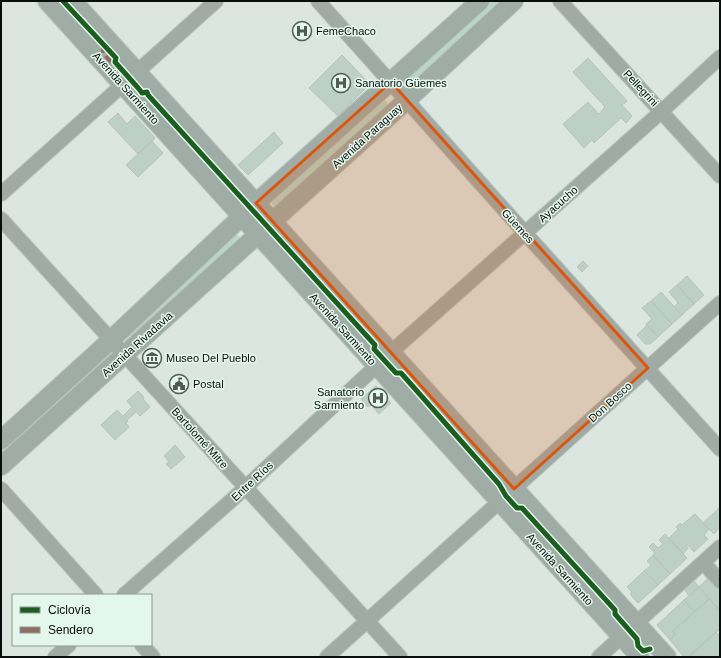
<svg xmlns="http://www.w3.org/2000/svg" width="721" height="658" viewBox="0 0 721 658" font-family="Arial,sans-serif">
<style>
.green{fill:#b8d7c7}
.building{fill:#bdd0c6;stroke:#b9c2bd}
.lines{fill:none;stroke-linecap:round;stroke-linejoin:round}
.minor-casing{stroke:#bac3be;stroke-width:16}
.major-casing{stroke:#bac3be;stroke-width:20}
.minor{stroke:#a1aba6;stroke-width:14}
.major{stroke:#a0ada6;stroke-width:18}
.quiet{stroke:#8d6e63;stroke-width:4;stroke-dasharray:8 4;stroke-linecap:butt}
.cycleway-casing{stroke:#e4f7ed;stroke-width:8}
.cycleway{stroke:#1b5e20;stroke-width:5}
.marked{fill:#dd550c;fill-opacity:0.2;stroke:#dd550c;stroke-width:3;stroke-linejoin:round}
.labels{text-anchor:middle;stroke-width:3;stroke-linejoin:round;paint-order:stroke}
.poi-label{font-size:11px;fill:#080e0b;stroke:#e4f7ed;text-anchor:start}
.street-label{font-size:11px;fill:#080e0b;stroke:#e4f7ed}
</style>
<rect width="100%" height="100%" fill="#dbe6e0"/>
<path class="green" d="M 491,1 L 506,1 L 412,84 L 408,80 L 409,75 Z
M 383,98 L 387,102 L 387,106 L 278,208 C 274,207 271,204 271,200 Z
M 233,235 L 237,235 L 241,239 L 131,338 L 127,333 Z
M 104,356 L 108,360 L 1,458 L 1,445 Z
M 396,370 L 497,480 L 494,484 L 393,373 Z
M 518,504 L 617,614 L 613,618 L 515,507 Z"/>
<path class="building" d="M 342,55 L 366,80 L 368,86 L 338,116 L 309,88 Z
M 588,58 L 627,101 L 622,105 L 632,116 L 626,123 L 621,118 L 594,143 L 592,140 L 584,148 L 563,124 L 588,102 L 599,114 L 605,107 L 573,72 Z
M 118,113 L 127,124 L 135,116 L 155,138 L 138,154 L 108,122 Z
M 274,132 L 283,143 L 248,175 L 238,165 Z
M 152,141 L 163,153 L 138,177 L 126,165 Z
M 583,261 L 588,266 L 582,272 L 577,267 Z
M 687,276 L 704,295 L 694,304 L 677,285 Z
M 677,285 L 694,304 L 682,315 L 674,307 L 678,303 L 669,292 Z
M 661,292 L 682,315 L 672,324 L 651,301 Z
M 651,301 L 672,324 L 658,337 L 646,324 L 652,319 L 642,308 Z
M 647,325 L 658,337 L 650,344 L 645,344 L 637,335 Z
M 376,386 L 391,403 L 379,414 L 371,405 L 368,407 L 361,399 Z
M 138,391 L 144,397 L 143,399 L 150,407 L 140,416 L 136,412 L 127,420 L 128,421 L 126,423 L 129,427 L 115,440 L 101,425 L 117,410 L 123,416 L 132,407 L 127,401 Z
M 175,445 L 185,457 L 171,469 L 166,464 L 169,462 L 164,456 Z
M 720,507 L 720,527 L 714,534 L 703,523 Z
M 695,514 L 709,529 L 704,535 L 708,539 L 694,552 L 688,545 L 686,546 L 688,548 L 683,554 L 669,538 L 678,529 L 676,527 L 680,523 L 682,525 Z
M 665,534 L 687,558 L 670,574 L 653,555 L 655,553 L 649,547 L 653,543 L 658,548 L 663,544 L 659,540 Z
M 653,555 L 670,574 L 658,585 L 644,571 L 651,565 L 647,561 Z
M 644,571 L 658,585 L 638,603 L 630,594 L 632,592 L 627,587 Z
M 712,575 L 720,585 L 720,611 L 699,587 Z
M 694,581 L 699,587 L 689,596 L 684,589 Z
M 699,587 L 709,599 L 694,612 L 684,600 Z
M 709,599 L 720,611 L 720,629 L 688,657 L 684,657 L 670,640 L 675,634 L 673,631 Z
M 684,600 L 694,612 L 673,631 L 675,634 L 670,640 L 657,625 Z
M 716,632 L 720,636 L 720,657 L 688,657 Z"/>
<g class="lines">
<g class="minor-casing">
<path id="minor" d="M 318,1 L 525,233 L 720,449
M 560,1 L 720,176
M 1,194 L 216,1
M 1,219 L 400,657
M 1,489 L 96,595
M 709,569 L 720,581
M 124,595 L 234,498 L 399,345 L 662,111 L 720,57
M 142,645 L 153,657
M 55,657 L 69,645
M 327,657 L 720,303
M 599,657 L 720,547"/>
</g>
<g class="major-casing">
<path id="major" d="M 47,1 L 640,657
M 73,1 L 667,657
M 1,440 L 100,350 L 256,203 L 480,1
M 1,466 L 407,100 L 514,1"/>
</g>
<use href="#minor" class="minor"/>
<use href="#major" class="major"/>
<path class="quiet" d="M 103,45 L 103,53 L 112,63 L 115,62"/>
<g class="cycleway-casing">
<path id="cycleway" d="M 63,1 L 116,58 L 115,62 L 139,89 L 142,93 L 147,92 L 148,95 L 375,345 L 374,349 L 396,373 L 401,373 L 499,484 L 506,496 L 517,508 L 522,508 L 615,610 L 615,614 L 637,639 L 638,646 L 643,651 L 650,649"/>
</g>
<use href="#cycleway" class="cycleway"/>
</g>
<path class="marked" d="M 391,82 L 648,368 L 514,489 L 256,203 Z"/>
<defs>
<g id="hospital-ring" transform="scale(1)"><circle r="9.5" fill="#e4f7ed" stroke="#525a56" stroke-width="1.5"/><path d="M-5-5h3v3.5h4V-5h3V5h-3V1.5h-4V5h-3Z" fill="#525a56"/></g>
<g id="museum-ring" transform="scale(1)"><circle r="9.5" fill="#e4f7ed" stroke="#525a56" stroke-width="1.5"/><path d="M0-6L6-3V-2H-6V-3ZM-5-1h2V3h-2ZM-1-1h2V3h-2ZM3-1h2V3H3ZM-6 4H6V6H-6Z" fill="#525a56"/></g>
<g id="civic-ring" transform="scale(1)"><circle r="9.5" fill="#e4f7ed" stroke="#525a56" stroke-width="1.5"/><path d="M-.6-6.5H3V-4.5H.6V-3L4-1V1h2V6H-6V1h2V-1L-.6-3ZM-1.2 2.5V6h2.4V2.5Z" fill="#525a56"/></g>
</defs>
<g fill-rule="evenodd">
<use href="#hospital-ring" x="302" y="31"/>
<use href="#hospital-ring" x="341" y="83"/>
<use href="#museum-ring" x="152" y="358"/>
<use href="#civic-ring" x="179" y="384"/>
<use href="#hospital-ring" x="378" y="398"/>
</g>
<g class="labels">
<g class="poi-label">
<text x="316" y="35">FemeChaco</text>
<text x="355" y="87">Sanatorio Güemes</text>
<text x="166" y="362">Museo Del Pueblo</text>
<text x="193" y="388">Postal</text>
<text x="364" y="396" text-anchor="end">Sanatorio<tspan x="364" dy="13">Sarmiento</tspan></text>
</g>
<g class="street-label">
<text transform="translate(126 88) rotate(48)" y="4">Avenida Sarmiento</text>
<text transform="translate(641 88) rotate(47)" y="4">Pellegrini</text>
<text transform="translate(367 136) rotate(-42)" y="4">Avenida Paraguay</text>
<text transform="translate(558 204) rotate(-42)" y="4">Ayacucho</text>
<text transform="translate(518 226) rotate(48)" y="4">Güemes</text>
<text transform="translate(343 329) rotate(48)" y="4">Avenida Sarmiento</text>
<text transform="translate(137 344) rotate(-42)" y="4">Avenida Rivadavia</text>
<text transform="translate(610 402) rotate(-42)" y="4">Don Bosco</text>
<text transform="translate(200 438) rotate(48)" y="4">Bartolomé Mitre</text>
<text transform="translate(252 481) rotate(-43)" y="4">Entre Ríos</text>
<text transform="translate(560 569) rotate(48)" y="4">Avenida Sarmiento</text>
</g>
</g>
<rect width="721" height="658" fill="none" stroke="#080e0b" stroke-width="4"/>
<rect x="12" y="594" width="140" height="52" fill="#e4f7ed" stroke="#8c9a93"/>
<rect x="20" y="607" width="20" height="6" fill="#1b5e20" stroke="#8c9a93"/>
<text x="48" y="614" font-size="12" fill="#080e0b">Ciclovía</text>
<rect x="20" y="627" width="20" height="6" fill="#8d6e63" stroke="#8c9a93"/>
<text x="48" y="634" font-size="12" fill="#080e0b">Sendero</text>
</svg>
